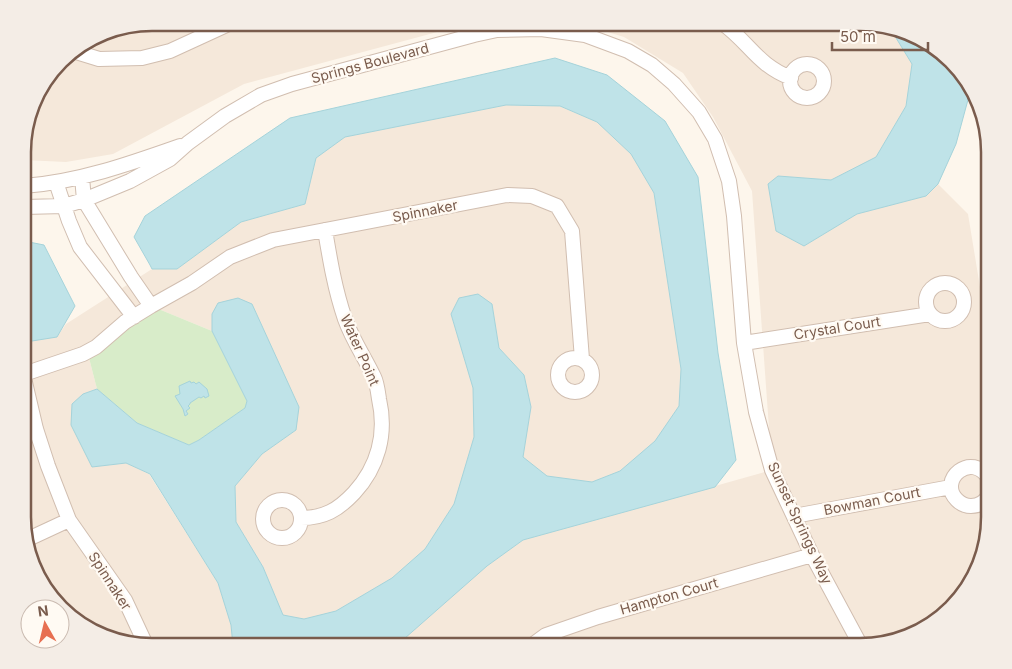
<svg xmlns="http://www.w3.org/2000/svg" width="1012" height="669" viewBox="0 0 1012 669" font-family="Inter,sans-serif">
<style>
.residential{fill:#f5e8da}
.green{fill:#d8ecc9}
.water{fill:#bfe3e8;stroke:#a5d3da}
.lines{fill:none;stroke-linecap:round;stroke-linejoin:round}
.minor-casing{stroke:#d1beb0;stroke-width:16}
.minor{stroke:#fff;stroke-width:14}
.labels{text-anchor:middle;stroke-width:4.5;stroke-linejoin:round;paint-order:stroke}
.street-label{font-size:14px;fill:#7a5c4d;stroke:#fffaf3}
.rim{fill:none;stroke:#7a5c4d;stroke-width:2.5}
</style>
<rect width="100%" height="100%" fill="#fdf6ec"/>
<path class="residential" d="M 153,23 L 556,23 L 441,31 L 244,84 L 113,154 L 66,162 L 24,160 L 24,136 L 36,95 L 67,55 L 103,32 Z
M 578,23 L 860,23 L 893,33 L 912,64 L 906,106 L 876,157 L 831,180 L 778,176 L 804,246 L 857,214 L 926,196 L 938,184 L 968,214 L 989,342 L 989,525 L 967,589 L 924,629 L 868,646 L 396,646 L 487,566 L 523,540 L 772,470 L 752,191 L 713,117 L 683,73 L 624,37 Z
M 506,105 L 559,106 L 597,122 L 631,154 L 654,193 L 681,369 L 679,406 L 655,441 L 620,471 L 592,482 L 547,476 L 523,457 L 531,407 L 524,375 L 499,348 L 492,304 L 451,314 L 473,388 L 474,437 L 454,504 L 425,549 L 392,578 L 336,611 L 304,619 L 283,615 L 263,567 L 236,522 L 235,486 L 262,454 L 296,430 L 212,314 L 212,331 L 156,308 L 88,354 L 97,389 L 83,394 L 92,467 L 126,463 L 149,474 L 218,583 L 231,625 L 233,646 L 152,646 L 80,624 L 40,582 L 24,533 L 24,336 L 24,338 L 57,337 L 66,324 L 152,269 L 177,269 L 241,222 L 305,204 L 316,158 L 345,137 Z"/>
<path class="green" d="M 156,308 L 212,331 L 247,401 L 245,408 L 199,440 L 189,445 L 137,423 L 97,389 L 88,354 Z"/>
<path class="water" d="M 893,33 L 932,45 L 968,83 L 969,96 L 956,144 L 938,184 L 926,196 L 857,214 L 804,246 L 776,231 L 768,184 L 778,176 L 831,180 L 876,157 L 906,106 L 912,64 Z
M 555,58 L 607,75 L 665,121 L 698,177 L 718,353 L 736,460 L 715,487 L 523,540 L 487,566 L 396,646 L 233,646 L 231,625 L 218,583 L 150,474 L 126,463 L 92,467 L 71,425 L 72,404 L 83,394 L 97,389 L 137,423 L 189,445 L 199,440 L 245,408 L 247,401 L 212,331 L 212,314 L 218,303 L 238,298 L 252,304 L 299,407 L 296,430 L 262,454 L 235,486 L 236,522 L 263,567 L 283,615 L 304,619 L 336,611 L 392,578 L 425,549 L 454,504 L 474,437 L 473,388 L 451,314 L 459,298 L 478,294 L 492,304 L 499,348 L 524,375 L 531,407 L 523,457 L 547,476 L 592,482 L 620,471 L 655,441 L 679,406 L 681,369 L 654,193 L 631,154 L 597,122 L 560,106 L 506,105 L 345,137 L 316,158 L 305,204 L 241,222 L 177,269 L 152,269 L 150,265 L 134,237 L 145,216 L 290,118 Z
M 24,241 L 44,245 L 75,306 L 57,337 L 32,341 L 24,337 Z
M 190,381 L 191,383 L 194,382 L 196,384 L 199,382 L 207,389 L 209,396 L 205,398 L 204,396 L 201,398 L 199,397 L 190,403 L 190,404 L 188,406 L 190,408 L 186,411 L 188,414 L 185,416 L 183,409 L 175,396 L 180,394 L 179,386 Z"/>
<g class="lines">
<g class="minor-casing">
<path id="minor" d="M 722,23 C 749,42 757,65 791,78
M 73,51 L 99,59 L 142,58 L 170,51 L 231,23
M790 81a17 17 0 1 1 34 0a17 17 0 1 1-34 0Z
M 82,177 L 84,200 L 131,277 L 151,306
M 56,182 L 69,221 L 80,247 L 134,317
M 24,186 C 78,182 129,164 180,146
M 24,207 L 64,206 L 84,200 L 130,181 L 170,159 L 188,143 L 225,116 L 261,95 L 292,84 L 474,35 L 497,30 L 541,29 L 585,35 L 628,51 L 652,65 L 674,84 L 699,112 L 715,139 L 729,181 L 734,216 L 744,343 L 756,412 L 772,470 L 812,555 L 861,646
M926 302a19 19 0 1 1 38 0a19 19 0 1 1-38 0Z
M 744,343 L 930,314
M558 375a17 17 0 1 1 34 0a17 17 0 1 1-34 0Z
M 24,374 L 83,354 L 96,347 L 125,322 L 151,306 L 192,283 L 230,257 L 273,240 L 507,195 L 532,196 L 557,206 L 572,231 L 582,359
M 24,378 L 36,429 L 48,466 L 69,520 L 125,600 L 146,645
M 989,479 C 972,450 937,480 957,500 C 961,504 966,506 971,506 C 980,506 986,501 989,494
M263 519a19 19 0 1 1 38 0a19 19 0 1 1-38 0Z
M 794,516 L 951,487
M 301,518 C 324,518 338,510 354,493 C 378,467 387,434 379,399 C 378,392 377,383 374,377 C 364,356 353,341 345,319 C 335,290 330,260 325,230
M 26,540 L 69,520
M 531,646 L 546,635 L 598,617 L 812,555"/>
</g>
<use href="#minor" class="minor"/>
</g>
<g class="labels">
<g class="street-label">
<text transform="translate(370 63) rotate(-15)" y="5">Springs Boulevard</text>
<text transform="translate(425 211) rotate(-11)" y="5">Spinnaker</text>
<text transform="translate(837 328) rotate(-9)" y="5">Crystal Court</text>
<text transform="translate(360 350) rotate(66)" y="5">Water Point</text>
<text transform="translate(872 501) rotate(-11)" y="5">Bowman Court</text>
<text transform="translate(800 523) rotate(65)" y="5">Sunset Springs Way</text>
<text transform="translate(110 581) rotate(57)" y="5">Spinnaker</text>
<text transform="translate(669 596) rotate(-16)" y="5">Hampton Court</text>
</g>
</g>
<path d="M0 0H1012V669H0ZM152 31H860A121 121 0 0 1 981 152V517A121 121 0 0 1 860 638H152A121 121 0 0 1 31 517V152A121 121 0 0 1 152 31Z" fill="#f4ede6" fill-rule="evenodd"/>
<path class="rim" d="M152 31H860A121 121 0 0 1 981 152V517A121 121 0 0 1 860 638H152A121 121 0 0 1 31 517V152A121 121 0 0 1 152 31Z"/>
<g transform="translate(45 624) rotate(352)"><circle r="24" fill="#fffaf3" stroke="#cabbb1"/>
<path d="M0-4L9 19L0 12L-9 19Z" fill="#e76f51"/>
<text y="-8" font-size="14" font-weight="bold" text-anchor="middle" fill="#7a5c4d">N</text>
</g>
<path d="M832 42v8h96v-8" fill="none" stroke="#7a5c4d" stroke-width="2.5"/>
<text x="840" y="42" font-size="15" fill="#7a5c4d" stroke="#fffaf3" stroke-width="4" paint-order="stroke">50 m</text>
</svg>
